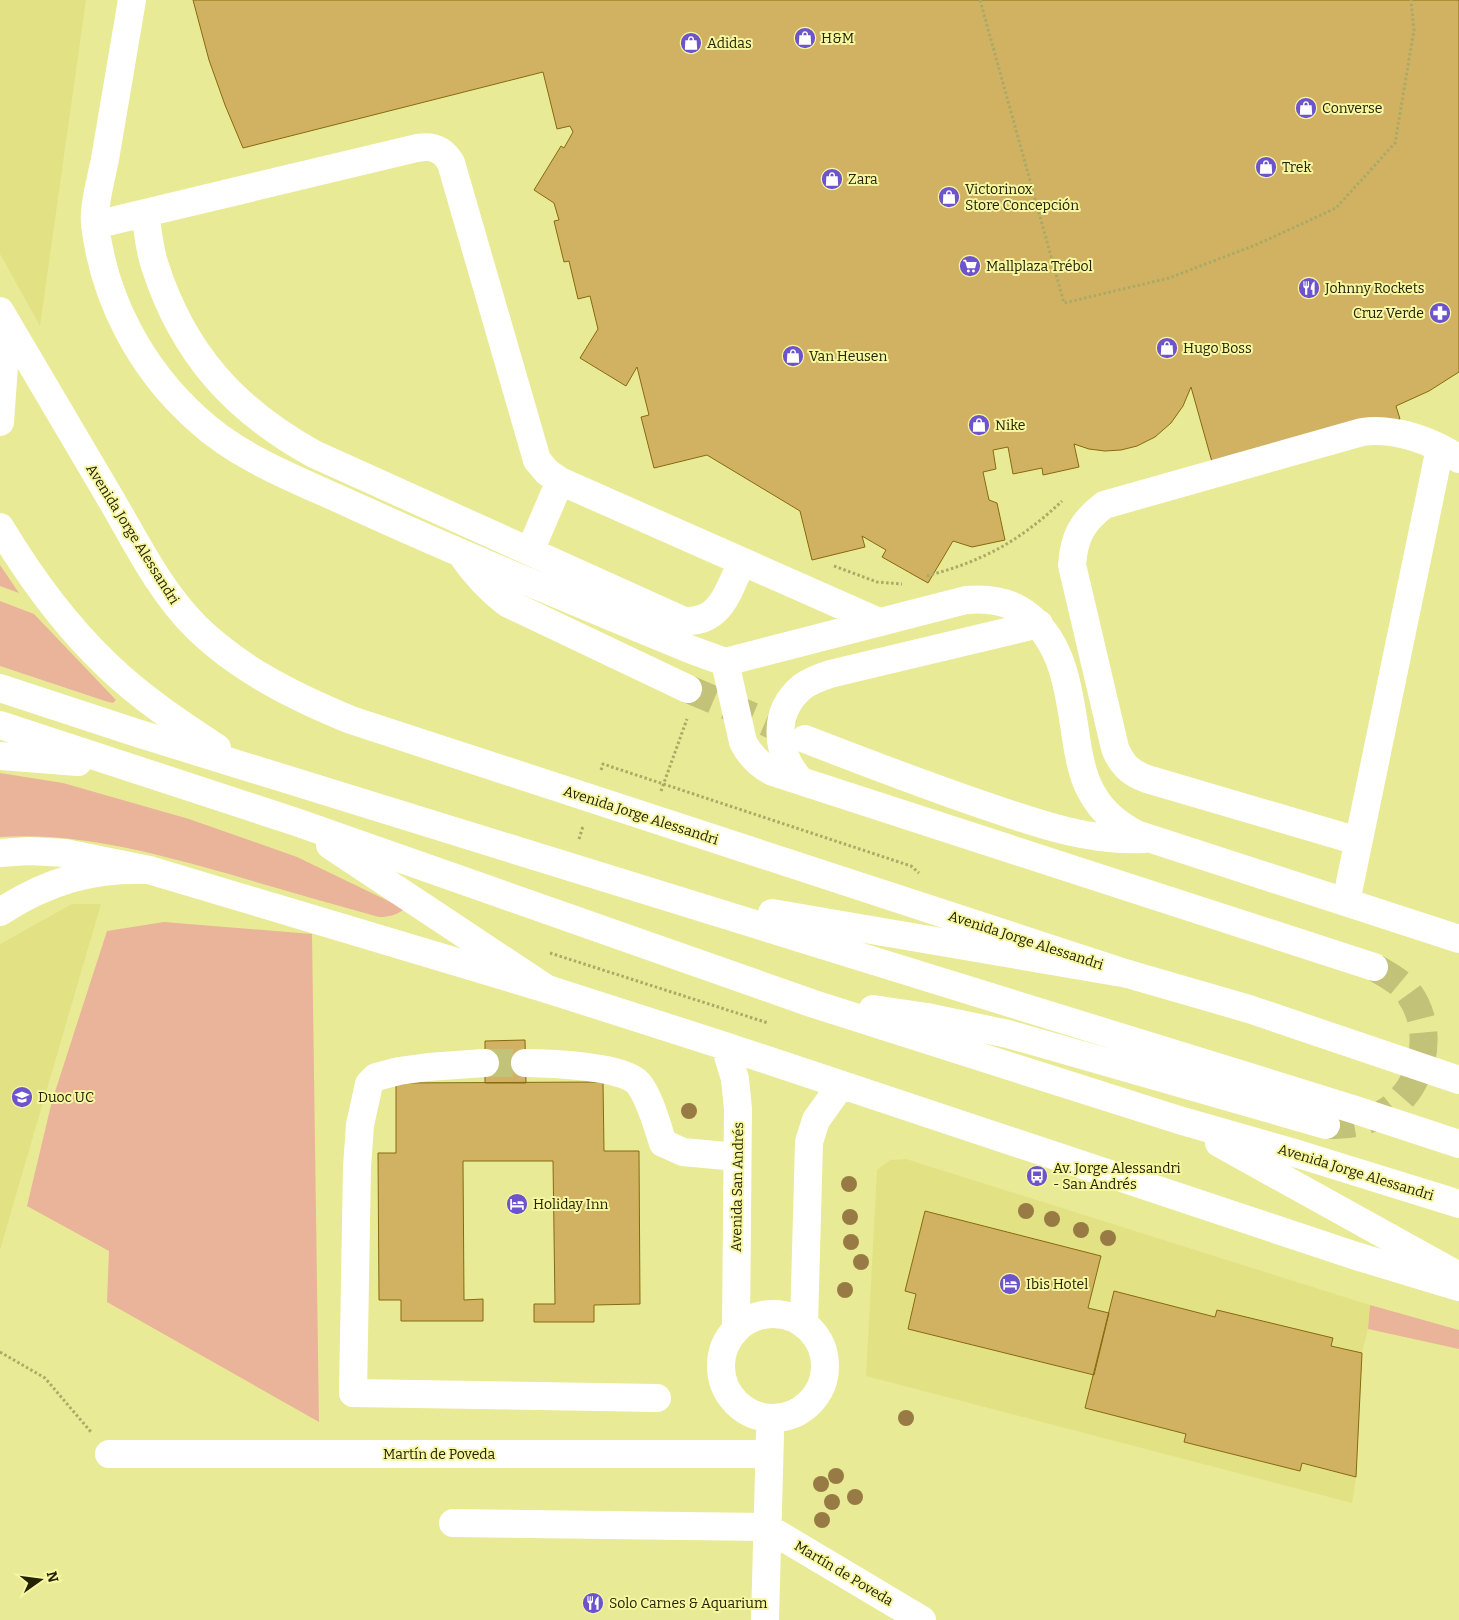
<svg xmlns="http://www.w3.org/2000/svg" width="1459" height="1620" viewBox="0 0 1459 1620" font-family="Bitter,serif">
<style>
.built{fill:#e2e285}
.green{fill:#e9b499}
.building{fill:#d1b262;stroke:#876a0e}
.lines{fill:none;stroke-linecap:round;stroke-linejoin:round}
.minor-tunnel{stroke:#c2c278;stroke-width:28;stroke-dasharray:28 14;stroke-linecap:butt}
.highway-tunnel{stroke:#c2c278;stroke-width:28;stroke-dasharray:28 14;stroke-linecap:butt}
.path{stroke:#aa6;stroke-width:3;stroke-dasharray:2.5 2.5;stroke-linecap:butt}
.minor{stroke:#fff;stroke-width:28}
.highway{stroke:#fff;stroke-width:28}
.tree{fill:#987b44}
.labels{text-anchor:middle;stroke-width:4;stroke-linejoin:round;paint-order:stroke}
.poi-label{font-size:14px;fill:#242301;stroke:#f7f7a3;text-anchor:start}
.street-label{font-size:14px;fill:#242301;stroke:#f7f7a3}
</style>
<rect width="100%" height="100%" fill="#e9ea96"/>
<path class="built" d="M 0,0 L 86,0 L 40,326 L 0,254 Z
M 72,904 L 101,904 L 0,1250 L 0,944 Z
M 906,1159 L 1370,1305 L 1368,1329 L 1362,1353 L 1356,1477 L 1352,1503 L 866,1376 L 877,1170 L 890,1160 Z"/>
<path class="green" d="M 0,565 L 19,593 L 0,586 Z
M 0,601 L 34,614 L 116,700 L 113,703 L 105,701 L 0,666 Z
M 0,773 L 63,783 L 189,819 L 297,857 L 405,909 C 396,915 390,917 379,917 C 329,903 279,889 229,874 C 154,853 78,832 0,837 Z
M 164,922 L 312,934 L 319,1422 L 107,1302 L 109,1251 L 27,1206 L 52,1101 L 107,931 Z
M 1370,1305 L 1459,1330 L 1459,1349 L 1368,1329 Z"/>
<path class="building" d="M 193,0 L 1459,0 L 1459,372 L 1429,391 L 1396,406 L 1400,419 L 1214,469 L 1191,387 L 1183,406 L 1171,423 L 1155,437 L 1137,446 L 1121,450 L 1105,451 L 1089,449 L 1074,444 L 1079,467 L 1043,475 L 1042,468 L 1013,474 L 1008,447 L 993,450 L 996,469 L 983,472 L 989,500 L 997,503 L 1005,540 L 972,547 L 953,541 L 928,583 L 882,557 L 886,550 L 862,536 L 865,547 L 812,560 L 800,511 L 707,455 L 654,468 L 641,417 L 649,415 L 637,367 L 626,386 L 580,358 L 598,329 L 590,296 L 578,299 L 569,261 L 564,262 L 554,221 L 559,220 L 554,203 L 534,190 L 561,146 L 564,148 L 573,132 L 570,126 L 557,129 L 543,72 L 243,148 L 225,105 L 209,60 Z
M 525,1040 L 526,1083 L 485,1083 L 485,1041 Z
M 603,1082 L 604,1151 L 639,1151 L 640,1304 L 594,1305 L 594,1322 L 534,1322 L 534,1304 L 555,1304 L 553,1161 L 463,1161 L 464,1300 L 483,1299 L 483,1321 L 401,1321 L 401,1300 L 379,1300 L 378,1153 L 396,1153 L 396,1083 Z
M 925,1211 L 1101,1256 L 1088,1308 L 1109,1313 L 1094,1375 L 908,1329 L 916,1294 L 905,1291 Z
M 1114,1291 L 1215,1317 L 1217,1310 L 1333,1338 L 1331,1346 L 1362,1353 L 1356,1477 L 1302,1463 L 1300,1471 L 1184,1442 L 1186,1434 L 1085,1408 Z"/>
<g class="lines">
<path class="minor-tunnel" d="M 688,689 L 801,737
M 485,1063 L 525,1063"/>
<path class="highway-tunnel" d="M 1326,1125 C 1347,1125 1364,1123 1382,1114 C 1424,1091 1437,1030 1408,992 C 1400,981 1386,974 1374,967"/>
<path class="path" d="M 980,0 L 1064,303 L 1169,278 L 1258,244 L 1336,208 L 1395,143 L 1414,30 L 1411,0
M 834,566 L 877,582 L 902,584
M 927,576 C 944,571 962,566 979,558 C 1010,545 1038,524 1062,501
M 601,770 L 603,764 L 911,866 L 919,873
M 661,791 L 687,719
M 579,839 L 583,826
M 550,953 L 768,1023
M 0,1352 L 45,1378 L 91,1432"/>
<path class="minor" d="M 132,0 C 123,53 114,106 105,159 C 102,175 93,208 95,223 C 103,298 141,369 197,419 C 242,461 304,482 359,508 C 469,558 580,604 692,650 L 725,662 L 966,600 C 989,598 1012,601 1030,617 C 1068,649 1070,704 1078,750 C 1081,765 1084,780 1092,793 C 1102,812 1117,824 1136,834 L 1459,939
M 145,213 C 148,230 149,249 155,266 C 183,353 234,410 314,454 L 684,621 C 722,623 728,590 742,562
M 95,225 L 417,148 C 433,145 443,149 451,163 L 537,460 L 547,472 L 560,481 L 879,622
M 0,311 C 37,374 74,437 112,501 C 137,544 160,591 196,627 C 240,670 295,697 351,720 L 1128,974 L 1249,1009 L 1459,1080
M 530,551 L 560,481
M 462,555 C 475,574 489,589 507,603 L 688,689
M 805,739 C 867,763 929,787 992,808 C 1041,825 1092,842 1144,839
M 1358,841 L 1147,779 C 1130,773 1121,764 1115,748 L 1072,565 C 1074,537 1082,522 1104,505 L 1362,432 C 1394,427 1433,441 1459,459
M 1346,902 L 1440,448
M 0,912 C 48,881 92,868 149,870 L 547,989 L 725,1046 L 1356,1256 L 1459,1287
M 725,1046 L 735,1079 L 738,1109 L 736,1329
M 485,1063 L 428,1067 L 399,1071 L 376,1077 L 369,1084 L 360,1125 L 357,1167 L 353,1393 L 657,1398
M 525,1063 C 548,1063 624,1066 638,1083 C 650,1097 657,1126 663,1143 L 683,1152 L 737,1157
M721 1366a52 52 0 1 1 104 0a52 52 0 1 1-104 0Z
M 804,1324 L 809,1142 L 816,1120 L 841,1085
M 109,1454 L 769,1454
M 453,1523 L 766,1527 L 922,1620
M 765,1620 L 770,1434"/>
<path class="highway" d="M 0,328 L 4,366 L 0,422
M 0,527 C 30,577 65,625 107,665 C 140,697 179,723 217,748
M 725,662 L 743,742 C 750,756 759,765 773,772 L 1374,967
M 0,688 L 137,733 L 1356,1110 L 1459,1144
M 0,725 L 296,822 L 814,1004 L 1179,1120 L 1298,1154 L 1459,1204
M 0,756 L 78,762
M 801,781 C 776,754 771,713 802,687 C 810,681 821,677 830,674 L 1039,624
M 330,845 L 547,989
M 0,853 L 29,851 L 65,853 L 149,870
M 772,913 L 1128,974
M 873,1009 L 927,1017 L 1008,1034 L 1326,1125
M 1219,1143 L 1459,1276"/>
</g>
<g class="tree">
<circle cx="689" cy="1111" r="8"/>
<circle cx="849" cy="1184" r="8"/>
<circle cx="1026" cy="1211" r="8"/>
<circle cx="850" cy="1217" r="8"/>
<circle cx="1052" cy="1219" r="8"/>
<circle cx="1081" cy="1230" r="8"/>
<circle cx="1108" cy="1238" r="8"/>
<circle cx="851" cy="1242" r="8"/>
<circle cx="861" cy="1262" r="8"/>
<circle cx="845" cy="1290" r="8"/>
<circle cx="906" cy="1418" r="8"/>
<circle cx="836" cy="1476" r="8"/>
<circle cx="821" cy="1484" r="8"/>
<circle cx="855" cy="1497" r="8"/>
<circle cx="832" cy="1502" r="8"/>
<circle cx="822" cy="1520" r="8"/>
</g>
<defs>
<g id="shop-disc" transform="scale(1.125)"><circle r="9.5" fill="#6d53cc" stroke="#f7f7a3"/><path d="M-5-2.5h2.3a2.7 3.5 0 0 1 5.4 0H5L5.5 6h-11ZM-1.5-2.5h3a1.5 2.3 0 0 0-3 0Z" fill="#fff"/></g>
<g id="supermarket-disc" transform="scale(1.125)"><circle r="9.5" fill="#6d53cc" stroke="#f7f7a3"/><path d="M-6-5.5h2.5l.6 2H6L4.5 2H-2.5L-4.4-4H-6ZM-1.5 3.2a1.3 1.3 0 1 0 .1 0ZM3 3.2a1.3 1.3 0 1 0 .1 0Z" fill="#fff"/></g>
<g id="restaurant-disc" transform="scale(1.125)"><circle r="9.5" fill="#6d53cc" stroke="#f7f7a3"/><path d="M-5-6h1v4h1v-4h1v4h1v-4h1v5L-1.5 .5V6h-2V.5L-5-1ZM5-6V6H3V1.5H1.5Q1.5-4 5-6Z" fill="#fff"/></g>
<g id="pharmacy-disc" transform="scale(1.125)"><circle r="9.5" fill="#6d53cc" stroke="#f7f7a3"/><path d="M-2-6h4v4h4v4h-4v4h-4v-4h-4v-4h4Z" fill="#fff"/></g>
<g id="university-disc" transform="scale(1.125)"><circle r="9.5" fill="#6d53cc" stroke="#f7f7a3"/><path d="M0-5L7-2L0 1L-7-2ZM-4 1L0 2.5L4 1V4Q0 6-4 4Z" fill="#fff"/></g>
<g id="bus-disc" transform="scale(1.125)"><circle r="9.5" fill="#6d53cc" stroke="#f7f7a3"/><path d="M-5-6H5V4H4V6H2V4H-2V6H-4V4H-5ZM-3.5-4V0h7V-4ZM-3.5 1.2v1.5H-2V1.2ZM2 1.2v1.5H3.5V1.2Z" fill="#fff"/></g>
<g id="hotel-disc" transform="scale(1.125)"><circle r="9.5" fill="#6d53cc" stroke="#f7f7a3"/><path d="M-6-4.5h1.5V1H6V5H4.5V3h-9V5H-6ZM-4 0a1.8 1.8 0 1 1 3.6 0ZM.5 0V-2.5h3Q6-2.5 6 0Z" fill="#fff"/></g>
</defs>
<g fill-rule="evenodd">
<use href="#shop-disc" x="805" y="38"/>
<use href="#shop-disc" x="691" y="43"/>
<use href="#shop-disc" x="1306" y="108"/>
<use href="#shop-disc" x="1266" y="167"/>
<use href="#shop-disc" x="832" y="179"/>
<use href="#shop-disc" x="949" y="197"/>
<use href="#supermarket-disc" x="970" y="266"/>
<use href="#restaurant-disc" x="1309" y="288"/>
<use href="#pharmacy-disc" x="1440" y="313"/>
<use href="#shop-disc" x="1167" y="348"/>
<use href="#shop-disc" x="793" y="356"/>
<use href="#shop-disc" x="979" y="425"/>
<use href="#university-disc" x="22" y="1097"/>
<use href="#bus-disc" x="1037" y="1176"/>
<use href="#hotel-disc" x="517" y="1204"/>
<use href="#hotel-disc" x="1010" y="1284"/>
<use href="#restaurant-disc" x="593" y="1603"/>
</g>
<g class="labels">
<g class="poi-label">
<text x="821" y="43">H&amp;M</text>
<text x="707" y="48">Adidas</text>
<text x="1322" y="113">Converse</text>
<text x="1282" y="172">Trek</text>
<text x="848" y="184">Zara</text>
<text x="965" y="194">Victorinox<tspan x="965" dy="16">Store Concepción</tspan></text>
<text x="986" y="271">Mallplaza Trébol</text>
<text x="1325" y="293">Johnny Rockets</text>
<text x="1424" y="318" text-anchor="end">Cruz Verde</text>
<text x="1183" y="353">Hugo Boss</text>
<text x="809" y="361">Van Heusen</text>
<text x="995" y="430">Nike</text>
<text x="38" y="1102">Duoc UC</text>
<text x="1053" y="1173">Av. Jorge Alessandri<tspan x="1053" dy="16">- San Andrés</tspan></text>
<text x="533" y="1209">Holiday Inn</text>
<text x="1026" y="1289">Ibis Hotel</text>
<text x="609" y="1608">Solo Carnes &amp; Aquarium</text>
</g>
<g class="street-label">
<text transform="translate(133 534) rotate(58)" y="5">Avenida Jorge Alessandri</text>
<text transform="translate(641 815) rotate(18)" y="5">Avenida Jorge Alessandri</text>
<text transform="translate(1026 940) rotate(18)" y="5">Avenida Jorge Alessandri</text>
<text transform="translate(1356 1172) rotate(17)" y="5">Avenida Jorge Alessandri</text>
<text transform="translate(737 1187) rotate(-89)" y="5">Avenida San Andrés</text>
<text x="439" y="1459">Martín de Poveda</text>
<text transform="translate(844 1573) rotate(31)" y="5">Martín de Poveda</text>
</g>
</g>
<g transform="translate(40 1580) rotate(76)" stroke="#f7f7a3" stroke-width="4" paint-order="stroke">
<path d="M0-4L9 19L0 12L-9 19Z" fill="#242301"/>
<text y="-8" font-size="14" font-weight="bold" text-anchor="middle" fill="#242301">N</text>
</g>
</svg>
